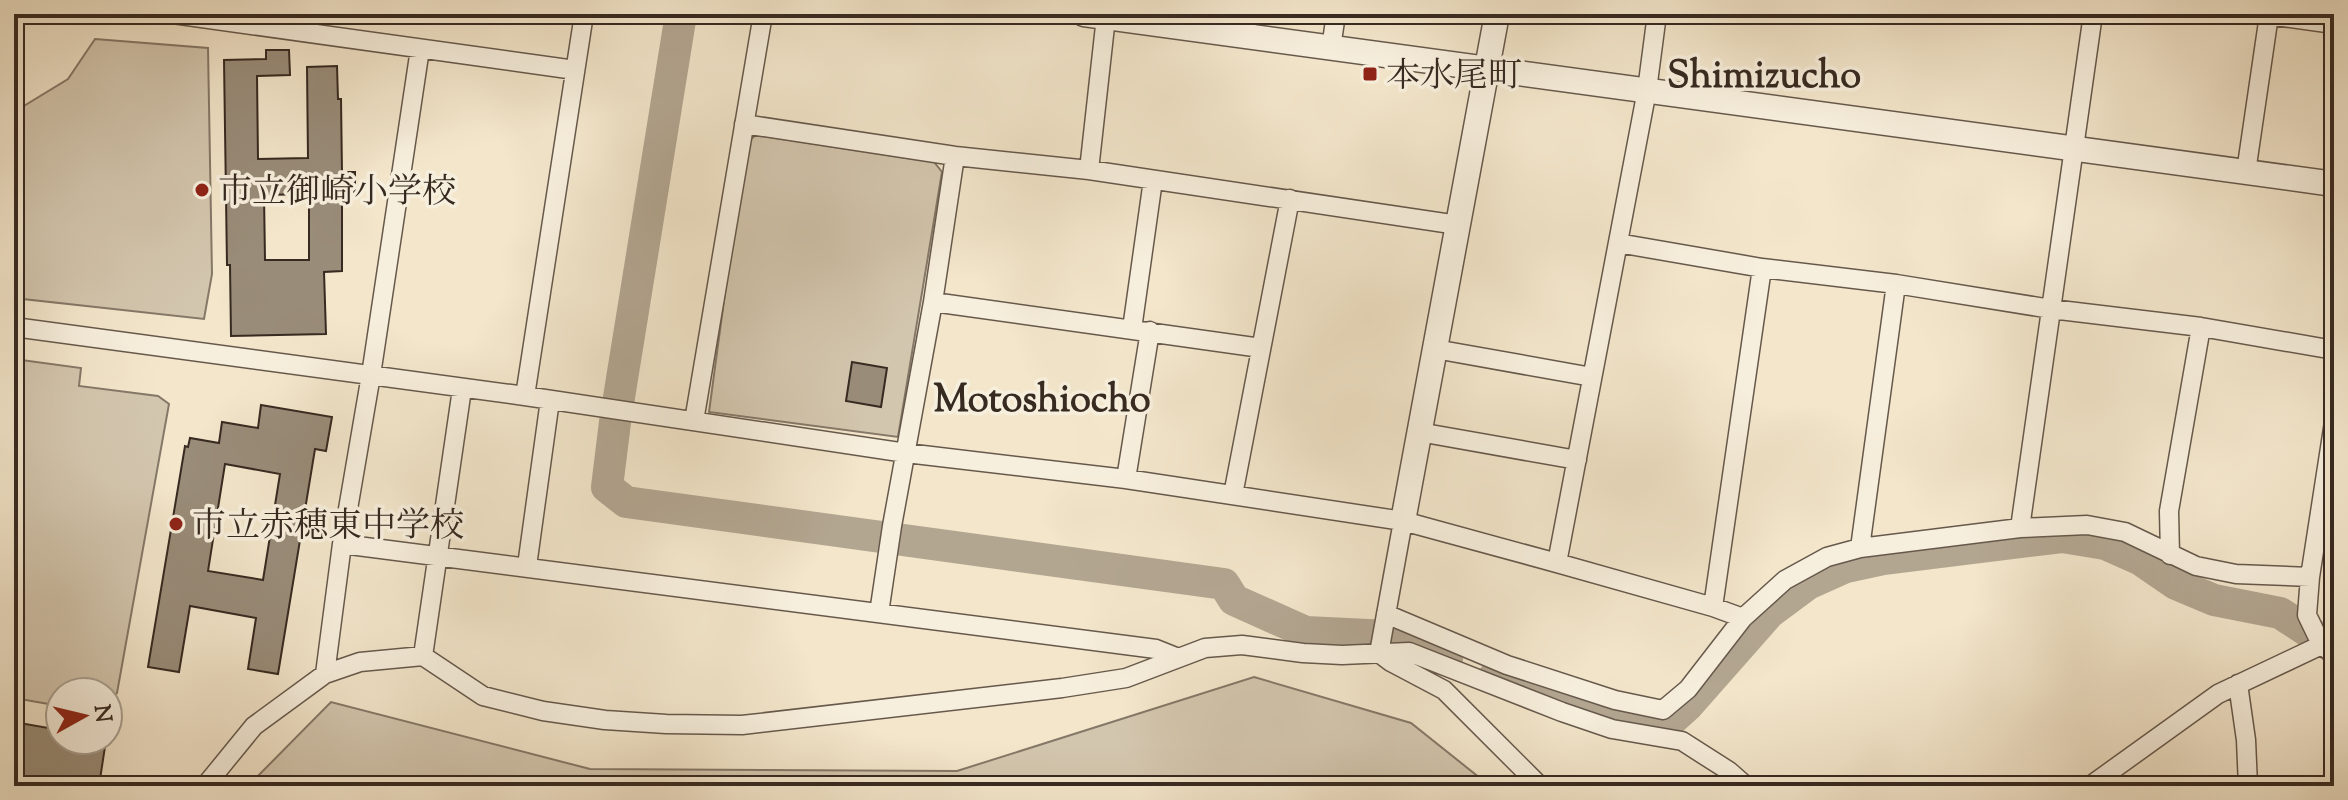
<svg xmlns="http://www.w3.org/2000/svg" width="2348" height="800" viewBox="0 0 2348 800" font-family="'Sorts Mill Goudy','Noto Serif JP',serif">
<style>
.green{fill:#d3c6ae;stroke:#857868;stroke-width:2}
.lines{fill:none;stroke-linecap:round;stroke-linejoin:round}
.river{stroke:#b3a691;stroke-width:32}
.building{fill:#998c79;stroke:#372a21;stroke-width:2;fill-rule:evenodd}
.minor-casing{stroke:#66594c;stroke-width:21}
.tertiary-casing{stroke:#66594c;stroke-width:27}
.minor{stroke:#f7efdd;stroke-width:18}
.tertiary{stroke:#f7efdd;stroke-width:24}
.poi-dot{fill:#8f2418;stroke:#f7efdd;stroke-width:3}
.labels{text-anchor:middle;stroke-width:7;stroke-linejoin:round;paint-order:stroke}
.poi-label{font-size:34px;fill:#372a21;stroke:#f7efdd;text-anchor:start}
.quarter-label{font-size:38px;font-weight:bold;fill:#372a21;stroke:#f7efdd}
</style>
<rect width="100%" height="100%" fill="#f3e6cb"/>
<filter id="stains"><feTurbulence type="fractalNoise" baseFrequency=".0025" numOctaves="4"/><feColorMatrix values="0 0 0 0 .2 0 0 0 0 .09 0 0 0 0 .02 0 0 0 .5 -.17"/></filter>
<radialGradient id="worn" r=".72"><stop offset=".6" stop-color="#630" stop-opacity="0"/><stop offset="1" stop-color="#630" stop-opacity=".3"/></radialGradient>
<path class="green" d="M 95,39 L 208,48 L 212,274 L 204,319 L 14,298 L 14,112 L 68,79 Z
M 756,135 L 934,162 L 942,172 L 898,437 L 709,412 L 745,144 Z
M 14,359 L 81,368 L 79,386 L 158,396 L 169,404 L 117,693 L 108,701 L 108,692 L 60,692 L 60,706 L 14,698 Z
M 1254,677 L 1411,723 L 1490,786 L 248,786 L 331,702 L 590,769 L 957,771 Z"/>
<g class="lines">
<path class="river" d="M 681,14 L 615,422 L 607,487 L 626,502 L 1224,584 L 1234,600 L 1306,632 L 1389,636 L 1447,659
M 1494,677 C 1549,698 1609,721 1669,722 L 1688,705 L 1769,613 L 1808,584 L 1846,567 L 1883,559 L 2062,537 L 2105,544 L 2141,560 L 2176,584 L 2214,600 L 2280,613 L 2334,648"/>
</g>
<path class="building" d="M 266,50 L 289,50 L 290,75 L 257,76 L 258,159 L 308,158 L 307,67 L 337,66 L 338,99 L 341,99 L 342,172 L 355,172 L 355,192 L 342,192 L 342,271 L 324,272 L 326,334 L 231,336 L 230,265 L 227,265 L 224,60 L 266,59 ZM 309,194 L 309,260 L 265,260 L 264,195 Z
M 852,362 L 887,368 L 881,407 L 846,401 Z
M 261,405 L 332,417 L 326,451 L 315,449 L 278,674 L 248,669 L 256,618 L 190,606 L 179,672 L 148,667 L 185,446 L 188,447 L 190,438 L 219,443 L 222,422 L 258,428 ZM 225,464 L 280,474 L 263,580 L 208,571 Z
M 14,722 L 60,730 L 60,740 L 106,740 L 99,786 L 14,786 Z"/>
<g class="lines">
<g class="minor-casing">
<path id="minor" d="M 173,14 L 575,70
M 2260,14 L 2334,24
M 1245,36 L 1248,14
M 1331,48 L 1336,14
M 744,124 L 955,156 L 1089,170 L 1458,225
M 1089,170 L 1106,17
M 2246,172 L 2269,15
M 1618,243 L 1762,268 L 1896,284 L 2051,309 L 2201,327 L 2334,350
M 933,302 L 1261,348
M 14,327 L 525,396 L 906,453 L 1126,479 L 1403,521 L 1557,563 L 1713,607 L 1743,618
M 1132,329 L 1153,180
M 1435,349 L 1592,377
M 525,396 L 584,14
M 694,421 L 763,14
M 2334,422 L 2310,577 L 2307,615 L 2321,644 L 2334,655
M 1419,432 L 1577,460
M 1126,479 L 1150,331
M 1233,495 L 1290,199
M 2020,528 L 2093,14
M 342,544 L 1156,649 L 1176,657
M 1860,548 L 1896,284
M 2170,555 L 2169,511 L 2201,327
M 1557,563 L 1647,90 L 1657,14
M 527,566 L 550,400
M 1713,607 L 1762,268
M 879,613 L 892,526 L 933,302 L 955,156
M 1386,614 L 1507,665 L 1615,700 L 1663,710 L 1688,689 L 1743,618 L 1785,580 L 1827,557 L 1860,548 L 2020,528 L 2087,525 L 2125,532 L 2196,566 L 2236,574 L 2310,577
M 1379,653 L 1391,662 L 1444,690 L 1540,786
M 1379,653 L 1403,521
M 423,656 L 462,389
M 325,674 L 342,544 L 371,375 L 420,49
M 2238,684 L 2246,740 L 2248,786
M 205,786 L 254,726 L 325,674 L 360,662 L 423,656 L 483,696 L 543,711 L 605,720 L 666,724 L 742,725 L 1062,688 L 1126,678 L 1205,648 L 1242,645 L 1303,653 L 1342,655 L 1409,652 L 1562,712 L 1612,729 L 1682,741 L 1729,771 L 1746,786
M 2090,786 L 2218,694 L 2334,639"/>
</g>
<g class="tertiary-casing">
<path id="tertiary" d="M 1084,14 L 2334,184
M 1403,521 L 1497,14"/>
</g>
<use href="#minor" class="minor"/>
<use href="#tertiary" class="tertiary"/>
</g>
<g class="poi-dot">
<rect x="1362" y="66" width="16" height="16" rx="4"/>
<circle cx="202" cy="190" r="8"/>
<circle cx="176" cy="524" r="8"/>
</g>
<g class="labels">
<g class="poi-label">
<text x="1386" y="86">本水尾町</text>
<text x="218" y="202">市立御崎小学校</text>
<text x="192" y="536">市立赤穂東中学校</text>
</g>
<g class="quarter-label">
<text x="1764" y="87">Shimizucho</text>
<text x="1042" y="411">Motoshiocho</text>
</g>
</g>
<rect width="2348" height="800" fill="none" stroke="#f3e6cb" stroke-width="48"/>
<rect x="16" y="16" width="2316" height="768" fill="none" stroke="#372a21" stroke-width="4"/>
<rect x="24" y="24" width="2300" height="752" fill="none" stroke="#372a21" stroke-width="2"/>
<g transform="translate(84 716) rotate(82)"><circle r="38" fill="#f7efdd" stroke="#aaa092" stroke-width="2"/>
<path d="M0-6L14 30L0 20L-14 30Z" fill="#8f2418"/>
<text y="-12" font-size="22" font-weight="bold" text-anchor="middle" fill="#372a21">N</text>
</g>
<rect width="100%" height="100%" filter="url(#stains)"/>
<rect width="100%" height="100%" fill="url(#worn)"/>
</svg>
